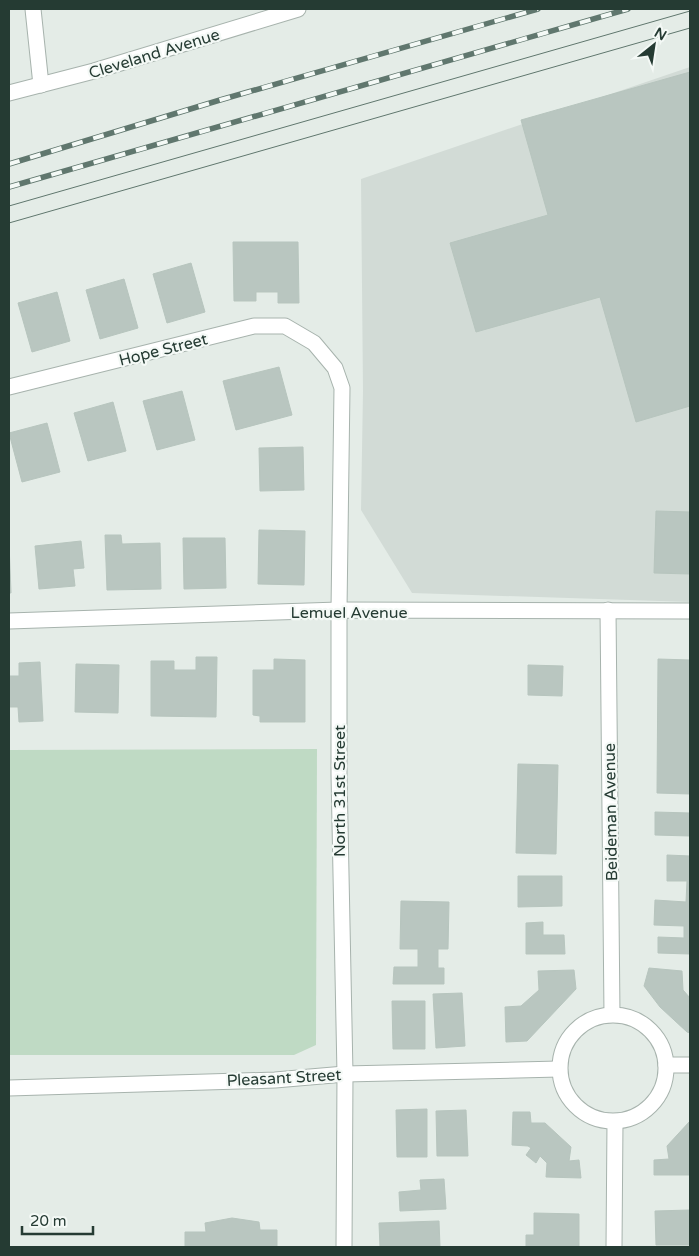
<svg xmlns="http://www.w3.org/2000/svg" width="699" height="1256" font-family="'Varela Round',sans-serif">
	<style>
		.built { fill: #d2dbd6 }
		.green { fill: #bfdac4 }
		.building { fill: #b9c6c0; stroke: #b7c5be }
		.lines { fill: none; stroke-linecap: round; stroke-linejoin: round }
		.street-casing { stroke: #a7b3ad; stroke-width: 17 }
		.street { stroke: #fff; stroke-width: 15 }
		.tram { stroke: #60776e; stroke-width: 1 }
		.rail-casing { stroke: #60776e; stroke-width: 5.5 }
		.rail { stroke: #f4f9f6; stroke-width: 4; stroke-dasharray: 11; stroke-linecap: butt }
		.labels { text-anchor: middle; stroke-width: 4.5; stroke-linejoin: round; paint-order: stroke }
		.street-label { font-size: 16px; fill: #253b33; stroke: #f4f9f6 }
	</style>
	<rect width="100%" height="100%" fill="#e4ece7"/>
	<!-- built -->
	<polygon class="built" points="690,67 690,602 412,593 361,510 363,391 361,179"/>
	<!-- green -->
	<polygon class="green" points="317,749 316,1045 294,1055 9,1055 9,750"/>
	<!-- building -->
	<g class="building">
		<polygon points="690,72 690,406 636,422 600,297 476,332 450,243 548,215 521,120"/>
		<polygon points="233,242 298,242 299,303 278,303 278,292 256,292 256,301 234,301"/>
		<polygon points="191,263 205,312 167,323 153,274"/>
		<polygon points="124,279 138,328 100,339 86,290"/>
		<polygon points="57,292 70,341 32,352 18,303"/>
		<polygon points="279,367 292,415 236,430 223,381"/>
		<polygon points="182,391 195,440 157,450 143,401"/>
		<polygon points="113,402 126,451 88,461 74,413"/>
		<polygon points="47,423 60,472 22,482 9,433"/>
		<polygon points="303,447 304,490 260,491 259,448"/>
		<polygon points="656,511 690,512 690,574 654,573"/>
		<polygon points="259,530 305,531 304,585 258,584"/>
		<polygon points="105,535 121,535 122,544 160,543 161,589 107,590"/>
		<polygon points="183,538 225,538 226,588 184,589"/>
		<polygon points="81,541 84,568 73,569 75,586 39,589 35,546"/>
		<polygon points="9,544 11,593 9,593"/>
		<polygon points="196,657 217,657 216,717 151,716 151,661 174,661 174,670 196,670"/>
		<polygon points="274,659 305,660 305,722 260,722 260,716 253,715 253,670 274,670"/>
		<polygon points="658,659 690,660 690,794 657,793"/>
		<polygon points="40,662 43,721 19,722 18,707 9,707 9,676 19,676 19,663"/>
		<polygon points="76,664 119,665 118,713 75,712"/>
		<polygon points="528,665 563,666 562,696 528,695"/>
		<polygon points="518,764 558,765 556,854 516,853"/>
		<polygon points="655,812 690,813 690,836 655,835"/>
		<polygon points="667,855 690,856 690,954 658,953 658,937 684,938 684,926 654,925 655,900 686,902 687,881 667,881"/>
		<polygon points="518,876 562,876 562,906 518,907"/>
		<polygon points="401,901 449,902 448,949 438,949 438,968 444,968 444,984 393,984 394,967 418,967 418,949 400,949"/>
		<polygon points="543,922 543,935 564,935 565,954 526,954 526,923"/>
		<polygon points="649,968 682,971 683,990 690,998 690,1033 687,1032 660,1007 644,986"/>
		<polygon points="574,970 576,989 527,1041 506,1042 505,1007 521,1006 539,990 538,971"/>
		<polygon points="462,993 465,1046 436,1048 433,994"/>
		<polygon points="392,1001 425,1001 425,1049 393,1049"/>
		<polygon points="427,1109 427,1157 397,1157 396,1110"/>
		<polygon points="466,1110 468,1156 437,1156 436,1111"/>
		<polygon points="513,1112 530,1112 531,1123 545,1123 571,1147 569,1161 579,1160 581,1178 546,1177 547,1163 540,1156 536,1163 526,1155 531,1148 528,1146 512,1145"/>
		<polygon points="690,1121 690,1175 654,1175 654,1160 669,1159 667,1146"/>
		<polygon points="444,1179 446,1209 400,1211 399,1192 421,1190 420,1180"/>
		<polygon points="690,1210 690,1245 656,1245 655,1211"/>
		<polygon points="534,1213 579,1214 579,1247 526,1247 526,1235 534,1235"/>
		<polygon points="232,1218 259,1222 260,1230 277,1230 277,1247 185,1247 185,1232 206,1232 205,1223"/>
		<polygon points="439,1221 440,1247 380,1247 379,1223"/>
	</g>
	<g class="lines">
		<defs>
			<g id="street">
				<polyline points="33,9 41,85"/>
				<polyline points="9,93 94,71 298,9"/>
				<polyline points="9,387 254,326 285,326 314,343 335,368 342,388 339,610 339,774 345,1074 344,1247"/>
				<polyline points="608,610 612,1014"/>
				<polyline points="9,621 339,610 690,611"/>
				<circle cx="613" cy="1068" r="53"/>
				<polyline points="666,1065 690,1065"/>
				<polyline points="9,1088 275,1080 345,1074 559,1069"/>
				<polyline points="614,1247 615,1122"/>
			</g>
		</defs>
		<!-- street casing -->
		<use href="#street" class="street-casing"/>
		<!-- street -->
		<use href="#street" class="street"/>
		<!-- tram -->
		<g class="tram">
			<polyline points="9,206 690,11"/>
			<polyline points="9,223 690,28"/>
		</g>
		<defs>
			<g id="rail">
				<polyline points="9,164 220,100 538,9"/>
				<polyline points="9,187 628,9"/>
			</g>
		</defs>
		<!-- rail casing -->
		<use href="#rail" class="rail-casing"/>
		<!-- rail -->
		<use href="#rail" class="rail"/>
	</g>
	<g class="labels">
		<!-- street labels -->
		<g class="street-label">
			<text transform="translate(154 53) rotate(-17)" y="6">Cleveland Avenue</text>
			<text transform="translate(163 349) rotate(-14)" y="6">Hope Street</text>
			<text x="349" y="618">Lemuel Avenue</text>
			<text transform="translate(339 791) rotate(-90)" y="6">North 31st Street</text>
			<text transform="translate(610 812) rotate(-91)" y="6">Beideman Avenue</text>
			<text transform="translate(284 1077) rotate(-3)" y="6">Pleasant Street</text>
		</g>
	</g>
	<!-- border -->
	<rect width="699" height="1256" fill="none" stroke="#253b33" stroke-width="20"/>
	<!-- north arrow -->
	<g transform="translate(654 45) rotate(30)" stroke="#f4f9f6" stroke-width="4" paint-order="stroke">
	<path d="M0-4L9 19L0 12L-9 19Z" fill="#253b33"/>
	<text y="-8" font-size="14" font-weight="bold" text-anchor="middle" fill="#253b33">N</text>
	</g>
	<!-- scale -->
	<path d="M22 1226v8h71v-8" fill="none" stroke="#253b33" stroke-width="2.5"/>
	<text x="30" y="1226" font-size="15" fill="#253b33" stroke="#f4f9f6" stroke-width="4" paint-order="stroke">20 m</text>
</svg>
